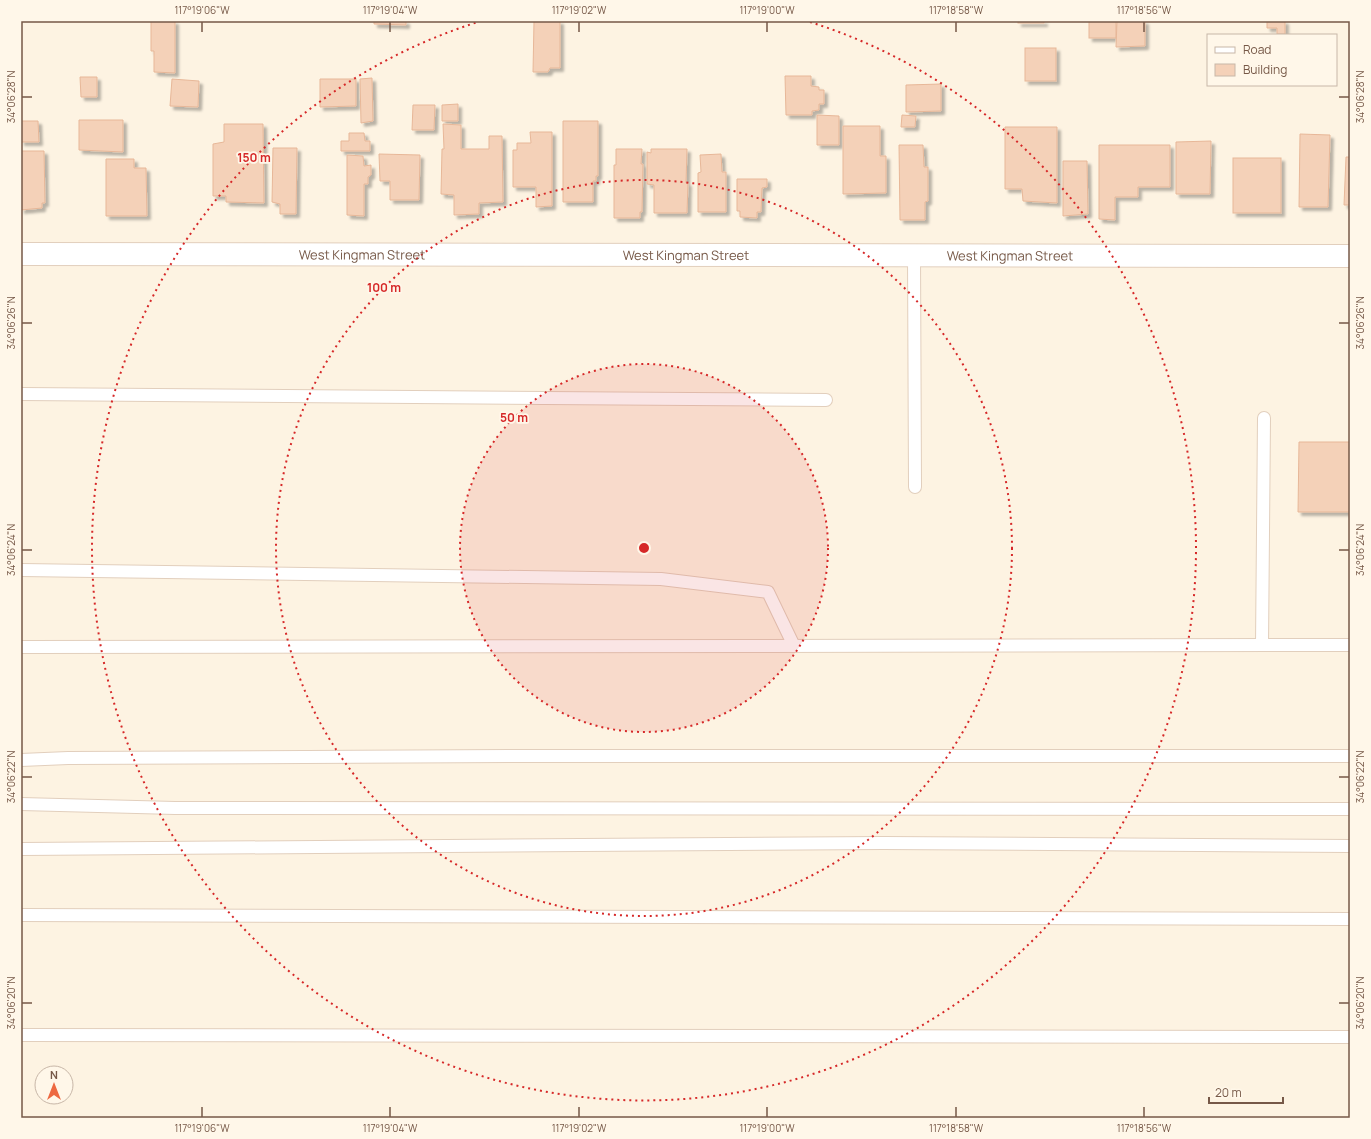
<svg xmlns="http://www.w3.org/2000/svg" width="1371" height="1139" font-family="Manrope,sans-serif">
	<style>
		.building { fill: #f4d1b8; stroke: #e7b798; filter: url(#shadow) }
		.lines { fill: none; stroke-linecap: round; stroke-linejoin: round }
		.lane-casing { stroke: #e2cfbd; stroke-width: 14 }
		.street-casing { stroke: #e2cfbd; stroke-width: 24 }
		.lane { stroke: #fff; stroke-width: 12 }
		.street { stroke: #fff; stroke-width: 22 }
		.ticks { fill: none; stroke: #765847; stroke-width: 1.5 }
		.ring { fill: none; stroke: #d62828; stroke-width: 2; stroke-dasharray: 2 4 }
		.labels { text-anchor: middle; stroke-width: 3.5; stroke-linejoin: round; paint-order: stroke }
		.street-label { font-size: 13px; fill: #765847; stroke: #fff7e9 }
		.centre { fill: #d62828; stroke: #fff7e9; stroke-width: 2 }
		.ring-label { font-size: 12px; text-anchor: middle; font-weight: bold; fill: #d62828; stroke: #fff7e9; stroke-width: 3.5; stroke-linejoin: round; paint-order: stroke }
		.neatline { fill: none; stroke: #765847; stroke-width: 1.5 }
		.ticks-label { font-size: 10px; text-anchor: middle; fill: #765847 }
	</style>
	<defs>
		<filter id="shadow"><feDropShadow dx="3.5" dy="3.5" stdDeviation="1" flood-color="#0004"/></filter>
	</defs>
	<rect width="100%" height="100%" fill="#fdf3e2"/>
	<!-- building -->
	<g class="building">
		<polygon points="151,21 175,21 175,73 154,72 154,51 151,51"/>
		<polygon points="374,21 406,21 406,25 374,24"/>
		<polygon points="534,21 560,21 560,68 550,68 548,72 533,72"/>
		<rect x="1018" y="21" width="26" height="2"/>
		<rect x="1089" y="21" width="27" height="17"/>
		<polygon points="1117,21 1145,21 1145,46 1116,47"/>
		<polygon points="1267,21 1285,21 1285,34 1277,34 1277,28 1267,28"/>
		<rect x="1025" y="48" width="31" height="33"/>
		<polygon points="785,76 811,76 811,86 819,87 819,90 824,90 824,104 819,104 819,110 812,111 812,115 786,115"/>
		<polygon points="80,77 97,77 97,97 81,97"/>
		<polygon points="372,78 373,121 361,123 360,79"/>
		<polygon points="172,79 199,81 198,107 170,106"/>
		<polygon points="320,79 356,79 356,106 320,107"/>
		<polygon points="941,84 941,111 906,112 906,85"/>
		<polygon points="458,104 458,121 442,121 442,105"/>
		<polygon points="413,105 435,105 434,130 412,130"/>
		<polygon points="817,115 839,116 839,145 817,145"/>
		<polygon points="902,115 916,116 915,127 901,127"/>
		<polygon points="79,120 123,120 123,152 79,150"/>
		<polygon points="21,121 38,121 39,142 21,142"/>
		<polygon points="563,121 598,121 598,176 596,176 596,181 593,181 593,202 563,202"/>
		<polygon points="224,124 263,124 264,203 226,202 226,196 213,196 213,144 224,142"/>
		<polygon points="443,124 461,125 461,149 489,149 489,136 502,136 503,202 479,203 479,214 454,215 454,195 441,194 442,149 444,149"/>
		<polygon points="843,126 880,126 880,156 886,156 886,193 843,194"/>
		<polygon points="1005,127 1057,127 1057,203 1023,201 1022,189 1005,189"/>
		<polygon points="530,132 552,132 552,206 536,207 536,187 513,187 513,150 517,150 517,143 531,143"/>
		<polygon points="349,133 364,133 365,141 370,141 370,151 341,151 341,141 349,141"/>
		<polygon points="1300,134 1330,135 1328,207 1299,207"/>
		<polygon points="1211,141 1210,194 1176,194 1176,142"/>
		<polygon points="899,145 923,145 924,167 928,167 928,201 925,202 925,220 900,220"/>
		<polygon points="1099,145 1170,145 1170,187 1138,187 1138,197 1115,197 1115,220 1099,219"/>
		<polygon points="273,148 297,148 296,214 280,214 280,204 272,202"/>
		<polygon points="616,149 642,149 641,164 643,164 642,212 640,212 640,218 614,218 614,165 616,165"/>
		<polygon points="651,149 687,149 686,183 688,183 687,213 654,213 654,185 647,184 647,152 651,153"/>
		<polygon points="21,151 44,151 45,203 42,203 42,208 21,210"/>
		<polygon points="379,154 420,155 419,200 390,200 390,181 380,181"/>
		<polygon points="721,154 722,172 726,172 726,212 698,212 698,173 701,172 700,155"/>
		<polygon points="347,155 363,156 364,166 371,165 371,175 368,177 368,184 364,184 364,216 347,215"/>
		<polygon points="1346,157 1350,157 1350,205 1344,205"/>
		<rect x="1233" y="158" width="48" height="55"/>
		<polygon points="106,159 134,159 134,168 146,168 147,216 106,216"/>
		<polygon points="1063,161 1087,161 1088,214 1063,216"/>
		<polygon points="737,179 767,179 767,187 762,188 761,212 757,212 757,218 740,217 740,211 737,211"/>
		<polygon points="1299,442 1350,442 1350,512 1298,512"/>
	</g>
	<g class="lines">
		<defs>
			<g id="lane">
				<polyline points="914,255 915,487"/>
				<polyline points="21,394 826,400"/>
				<polyline points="21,570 661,579 768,592 794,646"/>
				<polyline points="1262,645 1264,418"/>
				<polyline points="21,647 1350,645"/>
				<polyline points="21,760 68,758 513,756 1350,756"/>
				<polyline points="21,804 175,808 1350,809"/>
				<polyline points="21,849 883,843 1350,846"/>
				<polyline points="21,915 1350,919"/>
				<polyline points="21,1035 1350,1037"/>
			</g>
			<g id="street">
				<path id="s1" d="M21,254L1350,256"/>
			</g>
		</defs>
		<!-- lane casing -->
		<use href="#lane" class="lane-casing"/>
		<!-- street casing -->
		<use href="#street" class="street-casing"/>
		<!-- lane -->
		<use href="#lane" class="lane"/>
		<!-- street -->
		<use href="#street" class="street"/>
	</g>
	<!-- ticks -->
	<path class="ticks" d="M202,22V32M390,22V32M579,22V32M767,22V32M956,22V32M1144,22V32M22,97H32M1339,97H1349M22,323H32M1339,323H1349M22,550H32M1339,550H1349M22,777H32M1339,777H1349M22,1003H32M1339,1003H1349M202,1107V1117M390,1107V1117M579,1107V1117M767,1107V1117M956,1107V1117M1144,1107V1117"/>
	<!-- distance rings -->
	<circle cx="644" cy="548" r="184" fill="#d62828" fill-opacity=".12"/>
	<g class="ring">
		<circle cx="644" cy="548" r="184"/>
		<circle cx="644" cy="548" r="368"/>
		<path d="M810 22A552 552 0 1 1 478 22"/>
	</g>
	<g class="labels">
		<!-- street labels -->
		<g class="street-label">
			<text dy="5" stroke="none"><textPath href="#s1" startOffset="341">West Kingman Street</textPath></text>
			<text dy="5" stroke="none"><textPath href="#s1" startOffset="665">West Kingman Street</textPath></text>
			<text dy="5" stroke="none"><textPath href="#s1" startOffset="989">West Kingman Street</textPath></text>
		</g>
	</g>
	<circle cx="644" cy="548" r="6" class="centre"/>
	<g class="ring-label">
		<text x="254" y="162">150 m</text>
		<text x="384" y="292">100 m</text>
		<text x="514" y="422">50 m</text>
	</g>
	<!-- border -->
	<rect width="1371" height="1139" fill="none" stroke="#fff7e9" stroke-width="44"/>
	<!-- legend -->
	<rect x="1207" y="34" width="130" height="52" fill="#fff7e9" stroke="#c8b7a8"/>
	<rect x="1215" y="47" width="20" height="6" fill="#ffffff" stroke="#c8b7a8"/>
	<text x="1243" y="54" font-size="12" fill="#765847">Road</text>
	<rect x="1215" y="64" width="20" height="12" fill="#f4d1b8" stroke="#c8b7a8"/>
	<text x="1243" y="74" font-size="12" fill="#765847">Building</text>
	<!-- north arrow -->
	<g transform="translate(54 1085)"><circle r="19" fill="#fff7e9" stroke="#c8b7a8"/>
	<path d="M0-3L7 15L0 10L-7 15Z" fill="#ed6941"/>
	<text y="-6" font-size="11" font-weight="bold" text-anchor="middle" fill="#765847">N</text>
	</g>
	<!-- scale -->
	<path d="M1209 1097v6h74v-6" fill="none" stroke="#765847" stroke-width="2"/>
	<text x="1215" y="1097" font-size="12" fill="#765847" stroke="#fff7e9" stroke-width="3" paint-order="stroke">20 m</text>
	<rect x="22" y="22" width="1327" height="1095" class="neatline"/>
	<g class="ticks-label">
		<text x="202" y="14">117°19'06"W</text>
		<text x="390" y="14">117°19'04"W</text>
		<text x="579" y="14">117°19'02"W</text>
		<text x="767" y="14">117°19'00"W</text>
		<text x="956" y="14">117°18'58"W</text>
		<text x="1144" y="14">117°18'56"W</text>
		<text transform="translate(11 97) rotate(-90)" y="4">34°06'28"N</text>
		<text transform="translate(1360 97) rotate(-90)" y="4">34°06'28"N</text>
		<text transform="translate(11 323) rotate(-90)" y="4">34°06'26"N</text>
		<text transform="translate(1360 323) rotate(-90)" y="4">34°06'26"N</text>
		<text transform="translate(11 550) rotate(-90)" y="4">34°06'24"N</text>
		<text transform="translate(1360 550) rotate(-90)" y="4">34°06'24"N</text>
		<text transform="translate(11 777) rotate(-90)" y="4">34°06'22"N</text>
		<text transform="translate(1360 777) rotate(-90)" y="4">34°06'22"N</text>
		<text transform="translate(11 1003) rotate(-90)" y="4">34°06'20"N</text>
		<text transform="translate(1360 1003) rotate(-90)" y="4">34°06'20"N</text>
		<text x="202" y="1132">117°19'06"W</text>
		<text x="390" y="1132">117°19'04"W</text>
		<text x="579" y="1132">117°19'02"W</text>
		<text x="767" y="1132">117°19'00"W</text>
		<text x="956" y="1132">117°18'58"W</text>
		<text x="1144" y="1132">117°18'56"W</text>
	</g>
</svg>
